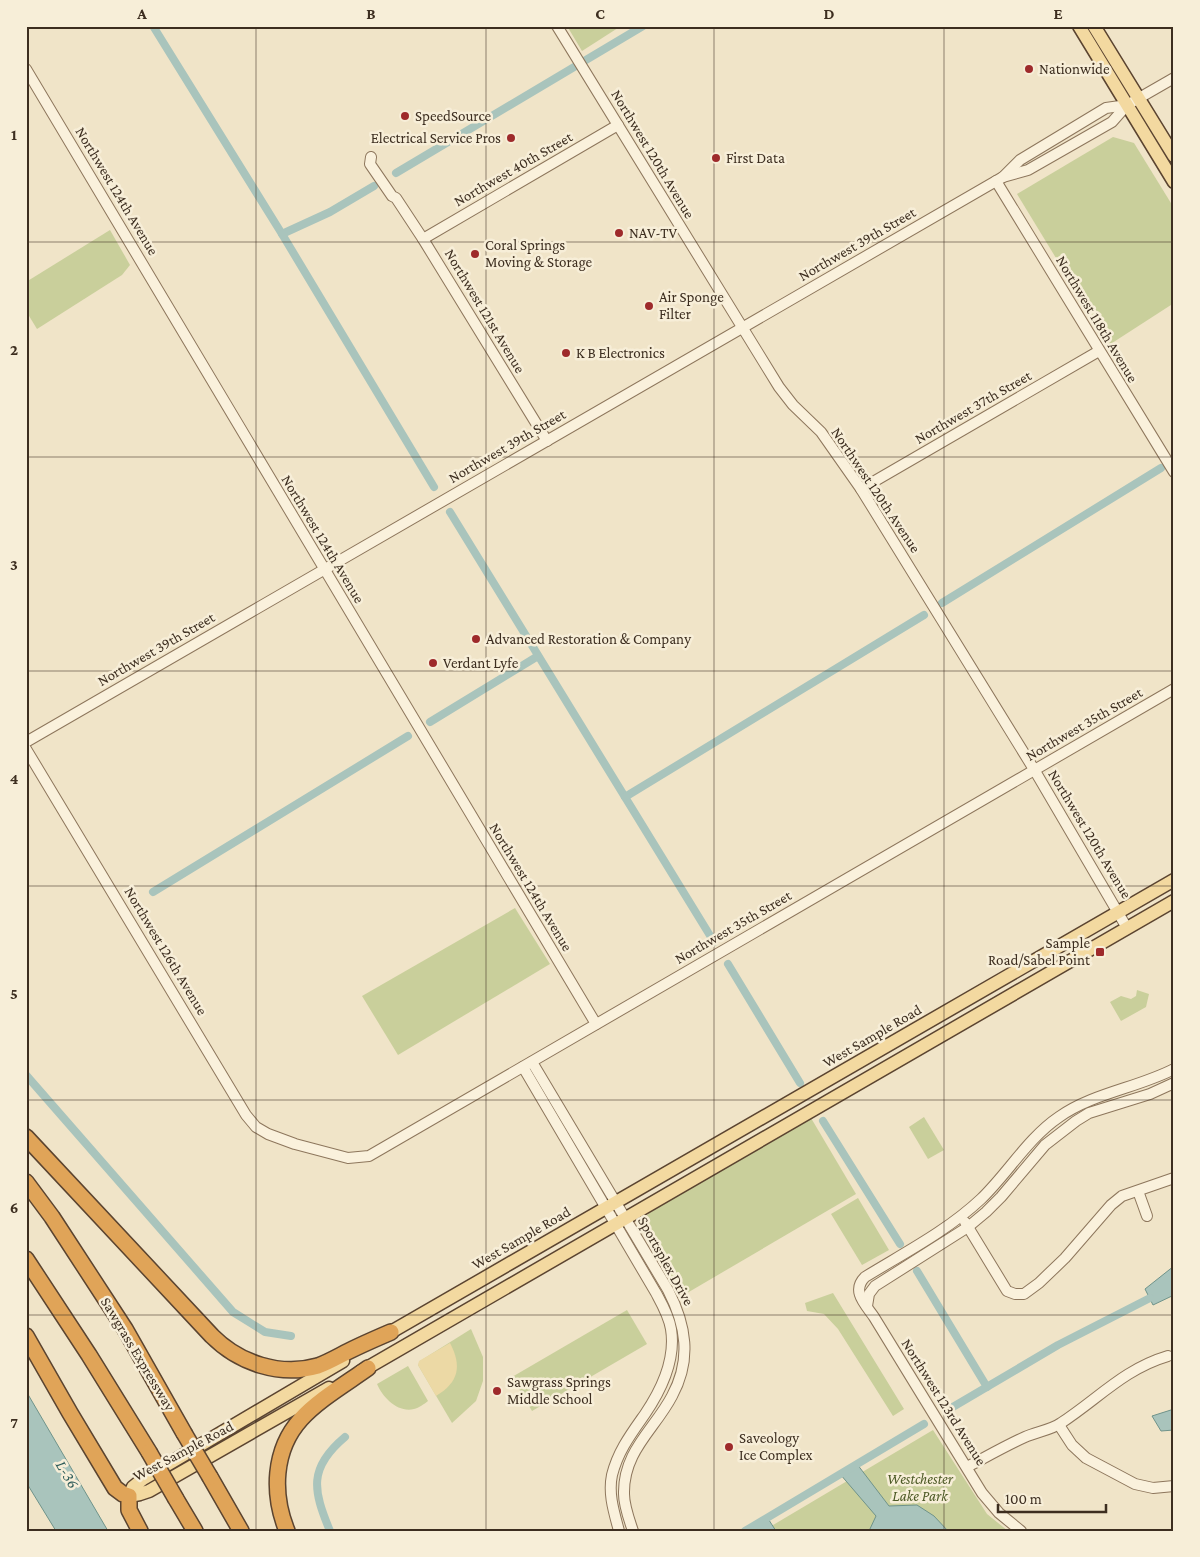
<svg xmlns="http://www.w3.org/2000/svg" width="1200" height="1557" font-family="'Crimson Pro',serif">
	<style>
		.green { fill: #c9cf9b }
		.sand { fill: #ecd9a5 }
		.water { fill: #a9c4bc; stroke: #6f938a }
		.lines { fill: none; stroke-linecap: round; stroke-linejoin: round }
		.canal { stroke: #a9c4bc; stroke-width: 8 }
		.minor-casing { stroke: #8d765c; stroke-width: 12 }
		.major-casing { stroke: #5b4430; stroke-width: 15 }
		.highway-casing { stroke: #5b4430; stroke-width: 18 }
		.minor { stroke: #faf1dc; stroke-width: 10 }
		.major { stroke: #f3d9a0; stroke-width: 12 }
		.highway { stroke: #e0a458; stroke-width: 15 }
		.highway-bridge-casing { stroke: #5b4430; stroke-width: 18; stroke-linecap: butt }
		.highway-bridge { stroke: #e0a458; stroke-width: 15 }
		.grid { fill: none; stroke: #3d2e20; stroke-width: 1; stroke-opacity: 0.55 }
		.poi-dot { fill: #9e2a2b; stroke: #f7eed8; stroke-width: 2 }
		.labels { text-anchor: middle; stroke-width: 5; stroke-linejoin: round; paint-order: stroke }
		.poi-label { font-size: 15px; fill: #3d2e20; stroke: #f7eed8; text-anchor: start }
		.street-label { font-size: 15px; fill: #3d2e20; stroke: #f7eed8 }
		.park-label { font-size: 15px; font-style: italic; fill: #4d5a26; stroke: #f7eed8 }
		.water-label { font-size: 16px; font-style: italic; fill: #2f5d5a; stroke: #f7eed8 }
		.neatline { fill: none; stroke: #3d2e20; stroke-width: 2 }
		.grid-label { font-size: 16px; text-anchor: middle; font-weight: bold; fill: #3d2e20 }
	</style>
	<rect width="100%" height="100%" fill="#f0e4c8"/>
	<!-- green -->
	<g class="green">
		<polygon points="567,26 621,26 582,51"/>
		<polygon points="1113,137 1134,143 1174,208 1174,303 1109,345 1017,194"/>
		<polygon points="110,230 130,265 122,275 37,329 26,311 26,282"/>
		<polygon points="515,908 550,964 398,1055 362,996"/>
		<polygon points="1137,990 1149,994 1146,1007 1121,1021 1110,1002 1121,996 1131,999 1136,996"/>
		<polygon points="924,1117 944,1150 928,1159 909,1127"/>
		<path d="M811,1118L856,1194L682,1296L644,1231C642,1223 643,1219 649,1213Z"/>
		<polygon points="858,1198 889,1250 862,1265 831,1214"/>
		<polygon points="833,1293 904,1409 893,1416 838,1329 824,1314 807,1311 805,1303"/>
		<polygon points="627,1310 647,1344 532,1411 512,1377"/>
		<polygon points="471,1329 483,1357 483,1381 476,1401 452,1423 418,1365 420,1361"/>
		<path d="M408,1366L428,1401C424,1404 419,1408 414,1409C398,1413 383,1398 377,1384Z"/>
		<polygon points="933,1430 987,1514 1008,1531 763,1531"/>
	</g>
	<!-- sand -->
	<path class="sand" d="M450,1343C462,1366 459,1382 436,1396L418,1365L419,1361Z"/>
	<!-- water -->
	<g class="water">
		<polygon points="1174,1266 1174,1295 1153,1305 1145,1289"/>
		<polygon points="26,1391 108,1531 56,1531 26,1482"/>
		<polygon points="1174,1409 1174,1430 1161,1431 1152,1416"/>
		<polygon points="857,1464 889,1506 917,1505 934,1516 948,1531 869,1531 876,1516 840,1474"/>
		<polygon points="767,1517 776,1531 750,1531 748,1529"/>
	</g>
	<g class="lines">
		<!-- canal -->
		<g class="canal">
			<polyline points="153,26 282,234 434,487"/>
			<polyline points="396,173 643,26"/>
			<polyline points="282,234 330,212 374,186"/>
			<polyline points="450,512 714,942"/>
			<polyline points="942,603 1161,468"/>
			<polyline points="430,722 538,656"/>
			<polyline points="625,797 924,615"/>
			<polyline points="153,892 408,736"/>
			<polyline points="728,964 800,1083"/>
			<polyline points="26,1075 233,1312 265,1332 291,1336"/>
			<polyline points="823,1121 900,1244"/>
			<polyline points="917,1271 987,1387"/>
			<polyline points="946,1411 1058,1345 1150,1298"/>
			<path d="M330,1531C313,1490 308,1468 345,1437"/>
			<polyline points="745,1531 924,1424"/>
		</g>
		<defs>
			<g id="minor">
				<polyline points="557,26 779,387 793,405 821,432 861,489 1035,771 1127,928"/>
				<polyline points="26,69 596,1024"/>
				<polyline points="371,157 370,164 392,196 396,198 423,239 547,441"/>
				<polyline points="1003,177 1028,170 1112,122 1127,105 1174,78"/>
				<polyline points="996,181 1174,472"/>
				<polyline points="423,239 618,125"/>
				<polyline points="861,489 1099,351"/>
				<polyline points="26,742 1003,177 1020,160 1106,108 1127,105"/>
				<polyline points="26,749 246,1115 256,1127 268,1134 295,1144 348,1158 369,1156 1174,689"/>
				<path d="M532,1062L668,1290C686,1325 692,1359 672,1396C655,1429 623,1451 624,1494C624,1506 629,1519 633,1531"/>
				<path d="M523,1067L656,1293C662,1304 669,1316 671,1329C676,1360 662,1389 645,1414C631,1434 618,1451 612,1475C608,1494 614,1512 619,1531"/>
				<polyline points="1138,1191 1147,1216"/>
				<polyline points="965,1222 1007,1291 1015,1294 1024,1294 1039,1283 1065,1258 1111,1205 1122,1196 1174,1178"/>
				<polyline points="867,1306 869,1294 875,1286 968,1227 986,1212 1001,1197 1045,1145 1076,1121 1089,1113 1150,1094 1174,1083"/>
				<polyline points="1059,1425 1072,1445 1086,1458 1135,1484 1153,1488 1174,1486"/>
				<path d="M967,1467C986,1457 1005,1446 1025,1437C1036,1432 1051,1430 1061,1423C1098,1399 1124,1369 1168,1356"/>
				<path d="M1021,1531L999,1513L982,1493L874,1317C865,1304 851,1291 865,1277C904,1253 947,1231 981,1199C1008,1173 1028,1138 1059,1117C1093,1093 1137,1088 1174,1069"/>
			</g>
			<g id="major">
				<polyline points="1079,26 1174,182"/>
				<polyline points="1094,26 1174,156"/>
				<polyline points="384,1336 1174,880"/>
				<polyline points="360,1372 1174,901"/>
				<polyline points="329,1388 149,1491 140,1494 129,1496 133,1487 143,1479 343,1361"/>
			</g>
			<g id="highway">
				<path d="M26,1137L212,1336C239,1363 280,1377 318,1366C329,1362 339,1356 349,1351C363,1344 377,1338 391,1332"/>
				<polyline points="26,1182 52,1217 125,1329 184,1433"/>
				<polyline points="26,1259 89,1355 149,1452"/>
				<polyline points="26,1336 70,1413 115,1488 123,1494 129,1496 129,1510 140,1531"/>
				<polyline points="210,1477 241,1531"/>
				<polyline points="176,1499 195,1531"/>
				<path d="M287,1531C272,1494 273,1450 301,1419C318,1400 347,1383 368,1368"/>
			</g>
		</defs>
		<!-- minor casing -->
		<use href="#minor" class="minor-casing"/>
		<!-- major casing -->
		<use href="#major" class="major-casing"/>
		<!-- highway casing -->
		<use href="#highway" class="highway-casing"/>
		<!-- minor -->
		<use href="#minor" class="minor"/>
		<!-- major -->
		<use href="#major" class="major"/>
		<!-- highway -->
		<use href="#highway" class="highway"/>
		<defs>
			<g id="highway-bridge">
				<polyline points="184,1433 210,1477"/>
				<polyline points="149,1452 176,1499"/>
			</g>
		</defs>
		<!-- highway-bridge casing -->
		<use href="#highway-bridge" class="highway-bridge-casing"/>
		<!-- highway-bridge -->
		<use href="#highway-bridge" class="highway-bridge"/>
	</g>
	<!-- grid -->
	<path class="grid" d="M256,26V1531M486,26V1531M714,26V1531M944,26V1531M26,242H1174M26,457H1174M26,671H1174M26,886H1174M26,1100H1174M26,1315H1174"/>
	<!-- markers -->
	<g class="poi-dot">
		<circle cx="1029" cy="69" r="5"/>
		<circle cx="405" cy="116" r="5"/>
		<circle cx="511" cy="138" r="5"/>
		<circle cx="716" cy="158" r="5"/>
		<circle cx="619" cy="233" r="5"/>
		<circle cx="475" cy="254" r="5"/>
		<circle cx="649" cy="306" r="5"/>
		<circle cx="566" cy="353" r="5"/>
		<circle cx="476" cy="639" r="5"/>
		<circle cx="433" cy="663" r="5"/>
		<rect x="1095" y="947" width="10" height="10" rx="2.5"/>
		<circle cx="497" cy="1391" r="5"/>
		<circle cx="729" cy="1447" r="5"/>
	</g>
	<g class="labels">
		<!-- poi labels -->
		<g class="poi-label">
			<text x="1039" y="74">Nationwide</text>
			<text x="415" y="121">SpeedSource</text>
			<text x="501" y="143" text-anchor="end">Electrical Service Pros</text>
			<text x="726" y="163">First Data</text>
			<text x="629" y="238">NAV-TV</text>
			<text x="485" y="250">Coral Springs<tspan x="485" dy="17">Moving &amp; Storage</tspan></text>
			<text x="659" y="302">Air Sponge<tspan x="659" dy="17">Filter</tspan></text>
			<text x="576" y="358">K B Electronics</text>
			<text x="486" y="644">Advanced Restoration &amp; Company</text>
			<text x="443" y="668">Verdant Lyfe</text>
			<text x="1090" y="948" text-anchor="end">Sample<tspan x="1090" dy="17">Road/Sabel Point</tspan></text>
			<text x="507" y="1387">Sawgrass Springs<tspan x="507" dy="17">Middle School</tspan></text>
			<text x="739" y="1443">Saveology<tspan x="739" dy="17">Ice Complex</tspan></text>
		</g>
		<!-- street labels -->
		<g class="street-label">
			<text transform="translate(653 154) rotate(59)" y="5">Northwest 120th Avenue</text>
			<text transform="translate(513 169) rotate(-30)" y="5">Northwest 40th Street</text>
			<text transform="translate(117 191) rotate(59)" y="5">Northwest 124th Avenue</text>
			<text transform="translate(857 244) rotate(-30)" y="5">Northwest 39th Street</text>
			<text transform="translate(485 311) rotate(59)" y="5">Northwest 121st Avenue</text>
			<text transform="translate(1097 319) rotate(59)" y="5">Northwest 118th Avenue</text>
			<text transform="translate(973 407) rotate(-30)" y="5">Northwest 37th Street</text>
			<text transform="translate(507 446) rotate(-30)" y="5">Northwest 39th Street</text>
			<text transform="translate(876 490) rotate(56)" y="5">Northwest 120th Avenue</text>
			<text transform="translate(323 539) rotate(59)" y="5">Northwest 124th Avenue</text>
			<text transform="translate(156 649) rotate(-30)" y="5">Northwest 39th Street</text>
			<text transform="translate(1084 724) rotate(-30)" y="5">Northwest 35th Street</text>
			<text transform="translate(1090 834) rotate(59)" y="5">Northwest 120th Avenue</text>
			<text transform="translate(531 887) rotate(59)" y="5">Northwest 124th Avenue</text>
			<text transform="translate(733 927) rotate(-30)" y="5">Northwest 35th Street</text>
			<text transform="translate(166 951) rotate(59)" y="5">Northwest 126th Avenue</text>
			<text transform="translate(872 1036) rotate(-30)" y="5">West Sample Road</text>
			<text transform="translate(521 1238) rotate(-30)" y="5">West Sample Road</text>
			<text transform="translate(666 1261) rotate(61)" y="5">Sportsplex Drive</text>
			<text transform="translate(138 1354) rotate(59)" y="5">Sawgrass Expressway</text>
			<text transform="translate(944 1402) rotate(58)" y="5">Northwest 123rd Avenue</text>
			<text transform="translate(183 1451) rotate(-28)" y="5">West Sample Road</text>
		</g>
		<!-- park labels -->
		<g class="park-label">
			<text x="920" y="1484">Westchester<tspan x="920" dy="17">Lake Park</tspan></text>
		</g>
		<!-- water labels -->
		<g class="water-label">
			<text transform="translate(68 1474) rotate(59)" y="6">L-36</text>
		</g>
	</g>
	<!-- border -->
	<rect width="1200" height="1557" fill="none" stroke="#f7eed8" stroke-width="55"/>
	<!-- scale -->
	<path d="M998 1504v8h108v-8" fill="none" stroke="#3d2e20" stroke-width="2.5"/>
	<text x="1005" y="1504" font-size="15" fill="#3d2e20" stroke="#f7eed8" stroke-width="4" paint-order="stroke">100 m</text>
	<rect x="28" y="28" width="1144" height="1502" class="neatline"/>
	<g class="grid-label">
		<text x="142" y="19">A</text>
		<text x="371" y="19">B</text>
		<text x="600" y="19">C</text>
		<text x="829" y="19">D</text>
		<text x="1058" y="19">E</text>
		<text x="14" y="140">1</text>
		<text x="14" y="355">2</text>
		<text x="14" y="570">3</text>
		<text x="14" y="784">4</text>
		<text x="14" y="999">5</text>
		<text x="14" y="1213">6</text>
		<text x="14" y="1428">7</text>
	</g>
</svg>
